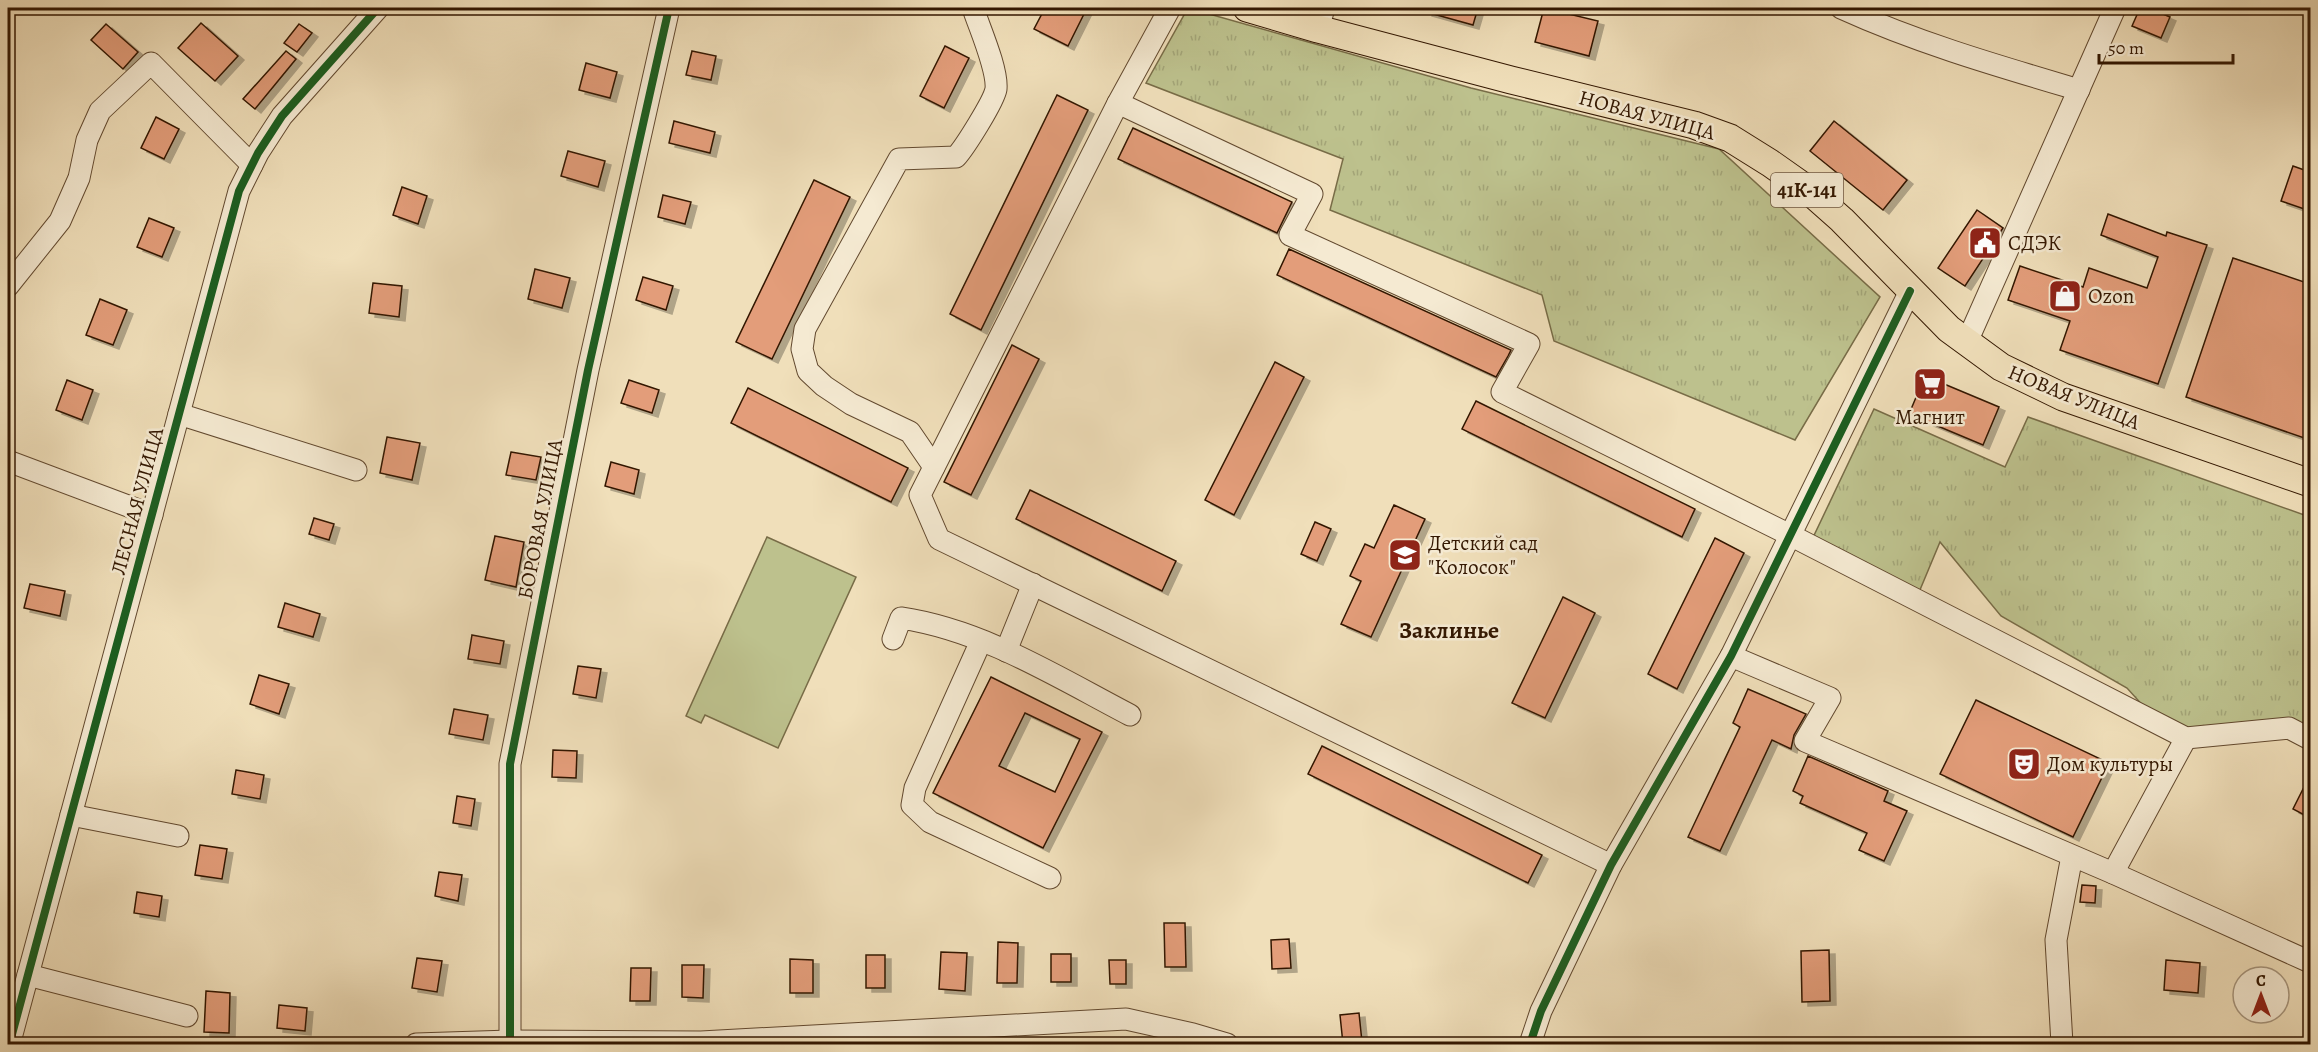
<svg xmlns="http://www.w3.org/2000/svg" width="2318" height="1052" font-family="Alegreya,serif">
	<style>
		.park { fill: url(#park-tufts); stroke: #786c47; stroke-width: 1.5 }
		.pitch { fill: #bdc18d; stroke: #786c47; stroke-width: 1.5 }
		.building { fill: #e39d7a; stroke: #331701; stroke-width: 1.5; fill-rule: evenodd; filter: url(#shadow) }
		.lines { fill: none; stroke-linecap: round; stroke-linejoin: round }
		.minor-casing { stroke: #62492f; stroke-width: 23 }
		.major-casing { stroke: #331701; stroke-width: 29 }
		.minor { stroke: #f5ead2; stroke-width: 21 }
		.major { stroke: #f0dfba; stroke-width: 27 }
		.cycleway-casing { stroke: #f5ead2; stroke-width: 11 }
		.cycleway { stroke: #1b5e20; stroke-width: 8 }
		.labels { text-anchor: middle; stroke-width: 5; stroke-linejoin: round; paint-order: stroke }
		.shield { fill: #f5ead2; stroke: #6d5640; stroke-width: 1.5 }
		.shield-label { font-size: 20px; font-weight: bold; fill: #331701 }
		.street-label { font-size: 21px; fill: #331701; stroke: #f5ead2 }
		.poi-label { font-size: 21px; fill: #331701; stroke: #f5ead2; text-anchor: start }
		.quarter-label { font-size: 24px; font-weight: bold; fill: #331701; stroke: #f5ead2 }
	</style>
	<defs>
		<pattern id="park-tufts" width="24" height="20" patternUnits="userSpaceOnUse" patternTransform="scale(1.5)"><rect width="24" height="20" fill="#bdc18d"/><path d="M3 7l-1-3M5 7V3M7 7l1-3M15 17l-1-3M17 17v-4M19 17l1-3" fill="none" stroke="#a3a578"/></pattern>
		<filter id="shadow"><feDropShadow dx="6" dy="4" stdDeviation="0" flood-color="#0004"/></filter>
	</defs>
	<rect width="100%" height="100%" fill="#f0dfba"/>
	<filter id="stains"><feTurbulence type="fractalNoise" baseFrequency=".00333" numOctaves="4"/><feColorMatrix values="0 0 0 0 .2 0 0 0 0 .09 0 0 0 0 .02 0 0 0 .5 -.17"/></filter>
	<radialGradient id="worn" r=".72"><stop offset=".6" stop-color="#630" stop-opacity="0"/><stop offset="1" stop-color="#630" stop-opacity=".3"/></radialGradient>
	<!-- park -->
	<g class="park">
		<polygon points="1188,8 1471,88 1719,149 1880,297 1795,440 1554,341 1542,295 1330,210 1343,159 1146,83"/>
		<polygon points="1874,409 2005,467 2028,417 2310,517 2310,731 2165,730 2127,688 2001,616 1940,542 1917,597 1809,546"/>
	</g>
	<!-- pitch -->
	<polygon class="pitch" points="767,537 856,577 778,748 705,715 701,723 686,716"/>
	<!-- building -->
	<g class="building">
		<polygon points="1045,8 1087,8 1068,46 1034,29"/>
		<polygon points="1427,8 1478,8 1473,25 1426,12"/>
		<polygon points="1544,8 1598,21 1589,56 1535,42"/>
		<polygon points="2140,8 2149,8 2170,17 2161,38 2132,26"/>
		<polygon points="201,23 238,56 215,81 178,48"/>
		<polygon points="106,24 138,52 123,69 91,40"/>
		<polygon points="299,24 312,33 297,52 284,43"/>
		<polygon points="945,46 969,58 944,108 920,96"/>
		<polygon points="286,51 296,59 255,109 243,99"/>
		<polygon points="692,51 716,56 711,80 686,75"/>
		<polygon points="586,63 617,72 610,98 579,90"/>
		<polygon points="1057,95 1088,110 981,330 950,314"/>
		<polygon points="156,117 179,129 164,159 141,148"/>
		<polygon points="674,121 715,132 710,153 669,143"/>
		<polygon points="1834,121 1907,180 1883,210 1810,151"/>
		<polygon points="1133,128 1292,202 1277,233 1118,159"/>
		<polygon points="568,151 605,161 598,187 561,176"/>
		<polygon points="2293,166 2310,172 2310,211 2281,201"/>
		<polygon points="814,180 850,197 772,359 736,342"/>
		<polygon points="402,187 427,196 418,224 393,215"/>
		<polygon points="663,195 691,202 685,224 658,217"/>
		<polygon points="1977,210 2003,228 1965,286 1938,268"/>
		<polygon points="2108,214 2166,236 2167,232 2207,245 2158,384 2060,350 2070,321 2008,300 2020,266 2083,287 2089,268 2147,288 2158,257 2101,235"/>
		<polygon points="149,218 174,228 162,257 137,247"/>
		<polygon points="1289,249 1511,350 1508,356 1496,377 1277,275"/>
		<polygon points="2233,258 2310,284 2310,440 2186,397"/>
		<polygon points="535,269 570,278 562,308 528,299"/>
		<polygon points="643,277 673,286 666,310 636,300"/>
		<polygon points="373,283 402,286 399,317 369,313"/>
		<polygon points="100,299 127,310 113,345 86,335"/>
		<polygon points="1012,345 1039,359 971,495 944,482"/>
		<polygon points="1275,362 1304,377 1234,515 1205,500"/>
		<polygon points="1925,376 1999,407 1983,445 1909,414"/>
		<polygon points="67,380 93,390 82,420 56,410"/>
		<polygon points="629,380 659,390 652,413 621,403"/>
		<polygon points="748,388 908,468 891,502 731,423"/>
		<polygon points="1476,401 1695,509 1682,537 1462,429"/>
		<polygon points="387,437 420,443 412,480 380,473"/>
		<polygon points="511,452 541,457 536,480 506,475"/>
		<polygon points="611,462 639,470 634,494 605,486"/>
		<polygon points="1030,490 1176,561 1162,591 1016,519"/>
		<polygon points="1394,505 1425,519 1371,637 1341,624 1361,581 1350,576 1365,544 1374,548"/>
		<polygon points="314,518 334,524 329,540 309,534"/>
		<polygon points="1315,522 1331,529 1317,561 1301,554"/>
		<polygon points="495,536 524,542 516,587 485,580"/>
		<polygon points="1715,538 1744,553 1677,689 1648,674"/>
		<polygon points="30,584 65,591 60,616 24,608"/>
		<polygon points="1563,597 1595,613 1545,718 1512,703"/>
		<polygon points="285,603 320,614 313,637 278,627"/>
		<polygon points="472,635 504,641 500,664 468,659"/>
		<polygon points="578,666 601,669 596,698 573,694"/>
		<polygon points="259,675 289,684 279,714 250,704"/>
		<path d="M991,677L1102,732L1043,848L933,793ZM1025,713L1080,739L1055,792L999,766Z"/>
		<polygon points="1748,689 1806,714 1794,735 1791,749 1772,740 1720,851 1688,837 1740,727 1733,723"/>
		<polygon points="1976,700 2109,763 2073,837 1940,774"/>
		<polygon points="454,709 488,715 483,740 449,734"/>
		<polygon points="1322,746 1542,855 1528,883 1308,774"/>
		<polygon points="553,750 577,751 576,778 552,777"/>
		<polygon points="1808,756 1888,791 1884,801 1907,811 1884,861 1859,850 1867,833 1800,803 1803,796 1793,791"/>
		<polygon points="236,770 264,775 260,799 232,794"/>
		<polygon points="2310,775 2310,818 2293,809"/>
		<polygon points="457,796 475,799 471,826 453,823"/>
		<polygon points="200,845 227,849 222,879 195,875"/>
		<polygon points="439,872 462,875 458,901 435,896"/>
		<polygon points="2082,885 2096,886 2095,903 2080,902"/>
		<polygon points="137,892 162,896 159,917 134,913"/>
		<polygon points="1164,923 1185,923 1186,967 1165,967"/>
		<polygon points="1289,939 1291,968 1272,969 1271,940"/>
		<polygon points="998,942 1018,943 1017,983 997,983"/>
		<polygon points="1829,950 1830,1001 1802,1002 1801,951"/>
		<polygon points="941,952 967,953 965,991 939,989"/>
		<rect x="1051" y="954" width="20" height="28"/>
		<rect x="866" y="955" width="19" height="33"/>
		<polygon points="417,958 442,961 437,992 412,988"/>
		<polygon points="790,959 813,960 813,993 790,993"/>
		<polygon points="1109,960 1126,960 1126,984 1110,984"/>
		<polygon points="2166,960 2200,963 2198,993 2164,990"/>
		<polygon points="682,965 704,965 703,998 682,997"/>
		<polygon points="631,968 651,968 650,1001 630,1001"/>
		<polygon points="206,991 230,993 229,1033 204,1032"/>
		<polygon points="279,1005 307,1008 305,1031 277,1028"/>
		<polygon points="1359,1013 1362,1042 1343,1044 1340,1015"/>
	</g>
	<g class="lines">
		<defs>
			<g id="minor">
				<polyline points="1170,8 1118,103 920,495 939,539 1611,865"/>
				<path d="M1841,8C1918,43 1998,66 2079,90"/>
				<polyline points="1318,29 1324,8"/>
				<polyline points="1118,103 1312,194 1290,235 1529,344 1502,392 1790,535 2186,738 2289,728 2310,739"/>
				<polyline points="8,286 60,221 79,178 87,140 100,111 151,63 252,165"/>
				<polyline points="1966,344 2115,8"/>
				<polyline points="179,414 356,470"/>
				<polyline points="8,461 152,515"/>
				<path d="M934,467L910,432L851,404L824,386L808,371L802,349L805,329L899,159L956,157C965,147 994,101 996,89C998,69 979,27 973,8"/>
				<path d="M893,639L901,618C983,630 1057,677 1130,715"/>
				<polyline points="981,641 915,788 912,805 930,822 1050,878"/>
				<polyline points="1006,651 1033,584"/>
				<polyline points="1731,656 1830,698 1805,741 2113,873 2310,962"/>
				<polyline points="71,815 178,836"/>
				<polyline points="2113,873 2186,738"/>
				<polyline points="28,975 187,1016"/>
				<polyline points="11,1044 11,1038 239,191 258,153 282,116 378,8"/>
				<polyline points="416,1044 510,1041 701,1042 1126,1019 1193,1034 1227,1044"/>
				<polyline points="510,1044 510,764 588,370 669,8"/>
				<polyline points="1530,1044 1541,1011 1611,865 1731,656 1910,291"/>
				<polyline points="2062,1044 2056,940 2072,856"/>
			</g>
			<polyline id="major" points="1247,8 1318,29 1511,80 1694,125 1730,138 1770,163 1807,189 1842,220 1949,329 2001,367 2063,397 2310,483"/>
		</defs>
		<!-- minor casing -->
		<use href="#minor" class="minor-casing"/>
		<!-- major casing -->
		<use href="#major" class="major-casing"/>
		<!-- minor -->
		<use href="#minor" class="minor"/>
		<!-- major -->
		<use href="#major" class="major"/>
		<defs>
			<g id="cycleway">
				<polyline points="11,1044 11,1038 239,191 258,153 282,116 378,8"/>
				<polyline points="510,1044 510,764 588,370 669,8"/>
				<polyline points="1530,1044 1541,1011 1611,865 1731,656 1910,291"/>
			</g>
		</defs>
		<!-- cycleway casing -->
		<use href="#cycleway" class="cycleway-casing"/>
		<!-- cycleway -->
		<use href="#cycleway" class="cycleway"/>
	</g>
	<!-- icons -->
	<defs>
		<symbol id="civic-square" viewBox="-11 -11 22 22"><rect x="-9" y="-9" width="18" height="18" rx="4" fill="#8f2418" stroke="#f5ead2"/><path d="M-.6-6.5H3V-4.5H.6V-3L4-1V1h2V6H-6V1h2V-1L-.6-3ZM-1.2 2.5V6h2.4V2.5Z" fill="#fff"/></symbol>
		<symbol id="shop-square" viewBox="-11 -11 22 22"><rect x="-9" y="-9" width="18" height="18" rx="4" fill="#8f2418" stroke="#f5ead2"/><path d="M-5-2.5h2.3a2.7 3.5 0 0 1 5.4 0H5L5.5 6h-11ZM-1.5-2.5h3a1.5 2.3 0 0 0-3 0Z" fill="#fff"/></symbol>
		<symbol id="supermarket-square" viewBox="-11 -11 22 22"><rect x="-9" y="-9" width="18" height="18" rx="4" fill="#8f2418" stroke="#f5ead2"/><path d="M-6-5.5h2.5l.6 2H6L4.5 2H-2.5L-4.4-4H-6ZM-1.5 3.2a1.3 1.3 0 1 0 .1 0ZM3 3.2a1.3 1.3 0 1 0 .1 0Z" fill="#fff"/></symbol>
		<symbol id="school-square" viewBox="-11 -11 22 22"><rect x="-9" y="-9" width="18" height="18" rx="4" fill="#8f2418" stroke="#f5ead2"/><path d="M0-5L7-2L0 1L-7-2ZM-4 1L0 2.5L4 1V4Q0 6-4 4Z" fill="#fff"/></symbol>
		<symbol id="theatre-square" viewBox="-11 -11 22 22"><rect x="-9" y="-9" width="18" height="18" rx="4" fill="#8f2418" stroke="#f5ead2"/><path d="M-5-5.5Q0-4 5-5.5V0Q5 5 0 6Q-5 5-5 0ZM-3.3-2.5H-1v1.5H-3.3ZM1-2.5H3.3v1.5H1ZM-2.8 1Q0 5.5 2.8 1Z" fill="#fff"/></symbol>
	</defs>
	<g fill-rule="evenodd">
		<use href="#civic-square" x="1966" y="224" width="38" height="38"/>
		<use href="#shop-square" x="2046" y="277" width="38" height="38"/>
		<use href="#supermarket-square" x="1911" y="365" width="38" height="38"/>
		<use href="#school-square" x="1386" y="536" width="38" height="38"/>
		<use href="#theatre-square" x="2005" y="745" width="38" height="38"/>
	</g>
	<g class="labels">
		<!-- shield labels -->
		<rect class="shield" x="1771" y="173" width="72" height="34" rx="4.5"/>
		<g class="shield-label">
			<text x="1807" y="197">41К-141</text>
		</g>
		<!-- street labels -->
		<g class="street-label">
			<text transform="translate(1647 115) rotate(15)" y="7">НОВАЯ УЛИЦА</text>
			<text transform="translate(2074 397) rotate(22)" y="7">НОВАЯ УЛИЦА</text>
			<text transform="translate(137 501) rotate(-75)" y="7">ЛЕСНАЯ УЛИЦА</text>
			<text transform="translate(540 519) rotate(-79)" y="7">БОРОВАЯ УЛИЦА</text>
		</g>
		<!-- poi labels -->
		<g class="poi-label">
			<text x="2008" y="250">СДЭК</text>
			<text x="2088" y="303">Ozon</text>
			<text x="1930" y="424" text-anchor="middle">Магнит</text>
			<text x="1428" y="550">Детский сад<tspan x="1428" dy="24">"Колосок"</tspan></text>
			<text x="2047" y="771">Дом культуры</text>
		</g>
		<!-- quarter labels -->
		<g class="quarter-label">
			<text x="1449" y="638">Заклинье</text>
		</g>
	</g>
	<!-- margin -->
	<rect width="2318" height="1052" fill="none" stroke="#f0dfba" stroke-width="30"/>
	<rect x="9" y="9" width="2300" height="1034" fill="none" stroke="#331701" stroke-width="3"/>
	<rect x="15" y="15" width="2288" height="1022" fill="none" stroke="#331701" stroke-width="1.5"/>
	<!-- north arrow -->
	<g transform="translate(2261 995)"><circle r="28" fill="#f5ead2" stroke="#a7967e" stroke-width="1.5"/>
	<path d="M0-4.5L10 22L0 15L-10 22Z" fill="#8f2418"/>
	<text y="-9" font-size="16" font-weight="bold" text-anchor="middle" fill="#331701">С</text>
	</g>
	<!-- scale -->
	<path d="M2099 54v9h134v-9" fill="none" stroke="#331701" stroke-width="3"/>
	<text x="2108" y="54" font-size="18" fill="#331701" stroke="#f5ead2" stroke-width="4.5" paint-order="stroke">50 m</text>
	<rect width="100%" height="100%" filter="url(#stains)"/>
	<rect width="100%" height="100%" fill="url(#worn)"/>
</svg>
